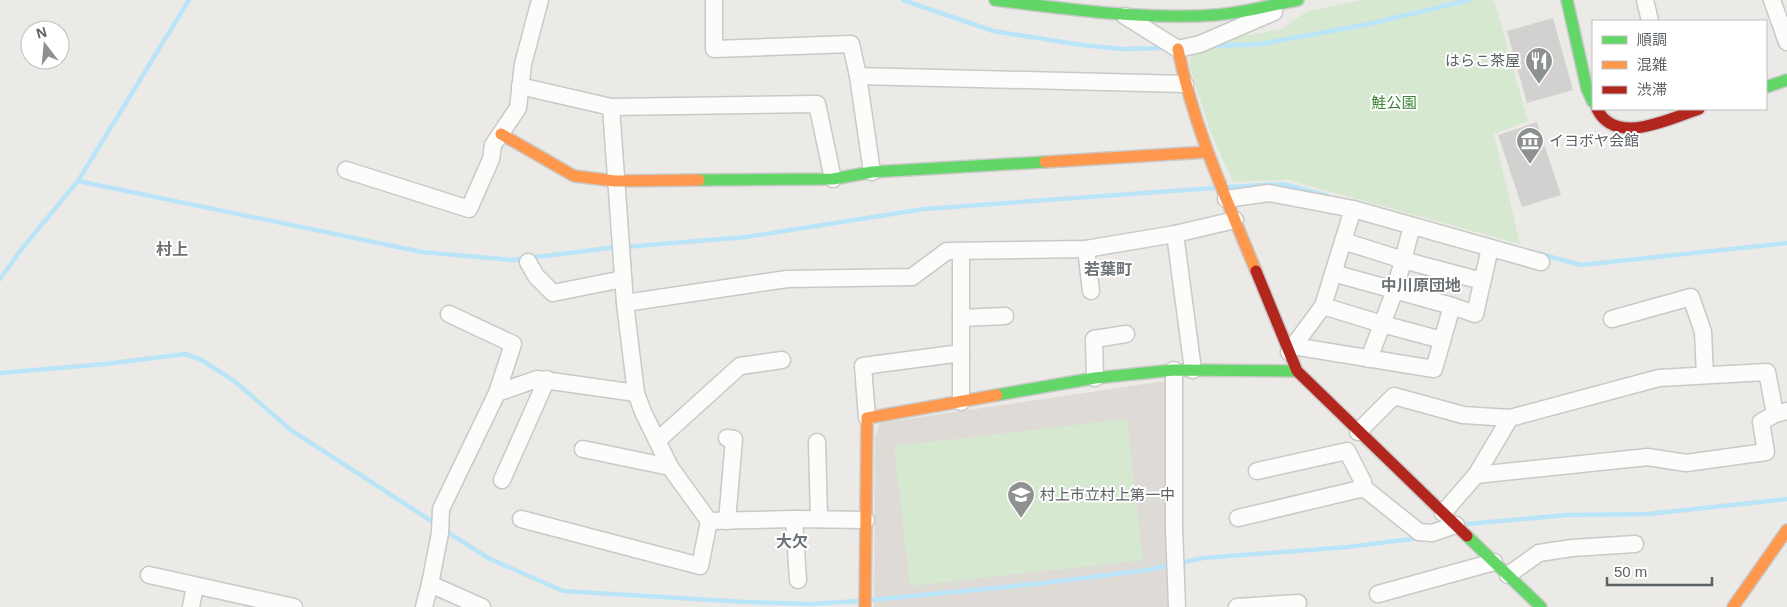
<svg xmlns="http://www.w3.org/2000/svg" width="1787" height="607" font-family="Arial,'Noto Sans JP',sans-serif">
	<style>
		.education { fill: #dedad6 }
		.green { fill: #d7e8d1 }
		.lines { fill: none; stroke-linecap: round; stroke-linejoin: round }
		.stream { stroke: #bae4f8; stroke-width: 4.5 }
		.building { fill: #d3d1cf }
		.street-casing { stroke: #c8c9c8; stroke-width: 19 }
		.fast-casing { stroke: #c8c9c8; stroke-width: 14 }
		.slow-casing { stroke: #c8c9c8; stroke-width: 14 }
		.jam-casing { stroke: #c8c9c8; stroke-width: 14 }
		.street { stroke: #fcfcfb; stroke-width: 16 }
		.fast { stroke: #63d668; stroke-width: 11 }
		.slow { stroke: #ff974d; stroke-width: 11 }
		.jam { stroke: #b3261e; stroke-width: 11 }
		.labels { text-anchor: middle; stroke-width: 4; stroke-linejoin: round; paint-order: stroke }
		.poi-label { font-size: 15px; fill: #5c6165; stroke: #fff; text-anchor: start }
		.park-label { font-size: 15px; fill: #3b8334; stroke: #fff }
		.neighbourhood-label { font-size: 16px; font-weight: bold; fill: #6d7377; stroke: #fff }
	</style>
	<rect width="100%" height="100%" fill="#eceae6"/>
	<!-- education -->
	<polygon class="education" points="1165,381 1168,607 874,607 875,437 880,423"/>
	<!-- green -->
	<g class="green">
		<polygon points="1361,0 1494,0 1528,121 1494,134 1520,244 1288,180 1233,182 1210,131 1189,65 1192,54 1216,41 1281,29 1306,12"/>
		<polygon points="1127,419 1143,560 910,586 894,446"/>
	</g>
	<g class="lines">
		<!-- stream -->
		<g class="stream">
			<polyline points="903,0 993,31 1082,45 1122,49 1165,48"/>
			<polyline points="1213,46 1261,44 1369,24 1469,0"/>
			<polyline points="78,181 422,252 512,260 618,247"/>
			<polyline points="1230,187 1283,184 1328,196"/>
			<polyline points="625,247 746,237 924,209 1214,188"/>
			<polyline points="1540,254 1581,265 1787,243"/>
			<polyline points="0,279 20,251 78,181 189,0"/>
			<polyline points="0,373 105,364 185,354 200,359 233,380 291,430 436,524"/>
			<polyline points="1467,524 1567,515 1649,514 1787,499"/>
			<polyline points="444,530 490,559 563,591 745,602 811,604 858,601"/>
			<polyline points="1179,563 1203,558 1348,547 1419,538"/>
			<polyline points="871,600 1035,584 1147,570 1171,565"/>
		</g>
	</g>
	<!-- building -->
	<g class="building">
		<polygon points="1553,18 1573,90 1527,103 1507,31"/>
		<polygon points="1537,122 1561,195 1522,207 1498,135"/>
	</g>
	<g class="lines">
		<defs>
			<g id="street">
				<polyline points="714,0 714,49 851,44 858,76 1185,84"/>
				<polyline points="1645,0 1650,21"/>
				<polyline points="1772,0 1787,42"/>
				<polyline points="1125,16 1178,49 1200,44 1274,12"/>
				<polyline points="858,76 872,172"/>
				<polyline points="520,86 611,107 817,104 833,179"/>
				<polyline points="611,107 625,303 636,393 643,412 670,467 709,521 794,519 866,520"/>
				<polyline points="346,170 469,209 491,159 493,145 518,108 523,64 540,0"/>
				<polyline points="1226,199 1269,193 1353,209 1541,262"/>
				<polyline points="1175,234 1193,370"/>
				<polyline points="1343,241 1403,260 1482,281"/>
				<polyline points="1086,249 1091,291"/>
				<polyline points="961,252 961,402"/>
				<polyline points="528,262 536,276 553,293 623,279"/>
				<polyline points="625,303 787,279 912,277 947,251 1086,249 1175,234 1235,220"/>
				<polyline points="1323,306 1382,324 1442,340"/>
				<polyline points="1452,306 1475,314 1490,248"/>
				<polyline points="449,314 513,344 497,393 537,379 636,393"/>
				<polyline points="961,318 1005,316"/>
				<polyline points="1612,319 1691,297 1703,332 1705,375"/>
				<polyline points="1293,346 1434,369 1452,306 1333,273"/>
				<polyline points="1289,352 1323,306 1353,209"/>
				<polyline points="1369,359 1395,290 1412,226"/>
				<polyline points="1174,370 1174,528 1177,607"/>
				<polyline points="1095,378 1094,339 1126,334"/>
				<polyline points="867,418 863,366 961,353"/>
				<polyline points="1358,432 1394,396 1463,415 1510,418"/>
				<polyline points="727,438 734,439 727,521"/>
				<polyline points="657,441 740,366 782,360"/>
				<polyline points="817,442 819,519"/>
				<polyline points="583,449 670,467"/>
				<polyline points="1257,471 1347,451 1363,482 1364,488"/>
				<polyline points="1476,475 1648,457 1686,463 1766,452 1761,422 1775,414 1787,411"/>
				<polyline points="502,480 547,379"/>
				<polyline points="1443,513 1476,475 1510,418 1659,378 1767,372 1775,414"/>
				<polyline points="1238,518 1364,488 1419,532 1432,533 1456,525"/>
				<polyline points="521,519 700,566 709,521"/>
				<polyline points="794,519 798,580"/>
				<polyline points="149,575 294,607"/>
				<polyline points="1508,575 1539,553 1572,548 1635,544"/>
				<polyline points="430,584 440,533 441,509 497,393"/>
				<polyline points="1378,594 1494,562"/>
				<polyline points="191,607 195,586"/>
				<polyline points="424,607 430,584 482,607"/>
				<polyline points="1237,607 1298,603"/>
			</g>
			<g id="fast">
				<path d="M995,0C1068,9 1141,20 1215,15C1243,13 1271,5 1298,0"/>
				<polyline points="1567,0 1587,89 1593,102"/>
				<polyline points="1766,87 1787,80"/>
				<polyline points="699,180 833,179 872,172 1045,162"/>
				<polyline points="997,395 1095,378 1174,370 1297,371"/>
				<polyline points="1467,536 1541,607"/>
			</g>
			<g id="slow">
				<path d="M1178,49C1193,126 1226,198 1256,271"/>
				<polyline points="501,134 574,176 615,181 699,180"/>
				<polyline points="1045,162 1207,152"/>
				<polyline points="865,607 867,418 997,395"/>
				<polyline points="1733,607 1787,530"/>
			</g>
			<g id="jam">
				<path d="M1597,109C1616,147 1670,118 1699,109"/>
				<polyline points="1256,271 1297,371 1467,536"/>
			</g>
		</defs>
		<!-- street casing -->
		<use href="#street" class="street-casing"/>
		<!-- fast casing -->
		<use href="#fast" class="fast-casing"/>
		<!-- slow casing -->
		<use href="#slow" class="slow-casing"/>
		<!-- jam casing -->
		<use href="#jam" class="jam-casing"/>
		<!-- street -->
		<use href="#street" class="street"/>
		<!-- fast -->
		<use href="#fast" class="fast"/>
		<!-- slow -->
		<use href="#slow" class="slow"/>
		<!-- jam -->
		<use href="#jam" class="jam"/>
	</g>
	<!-- icons -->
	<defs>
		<symbol id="restaurant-pin" viewBox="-11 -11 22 30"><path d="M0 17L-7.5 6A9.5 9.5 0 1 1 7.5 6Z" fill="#8e9192" stroke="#fff"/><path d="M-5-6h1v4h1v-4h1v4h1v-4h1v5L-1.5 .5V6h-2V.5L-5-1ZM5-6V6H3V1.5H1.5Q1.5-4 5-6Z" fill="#fff"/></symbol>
		<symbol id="museum-pin" viewBox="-11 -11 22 30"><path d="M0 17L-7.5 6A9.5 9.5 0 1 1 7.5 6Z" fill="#8e9192" stroke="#fff"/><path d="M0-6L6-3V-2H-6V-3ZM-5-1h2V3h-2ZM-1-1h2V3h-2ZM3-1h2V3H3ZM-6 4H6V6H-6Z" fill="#fff"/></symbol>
		<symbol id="school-pin" viewBox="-11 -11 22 30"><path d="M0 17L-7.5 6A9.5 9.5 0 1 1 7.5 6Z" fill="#8e9192" stroke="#fff"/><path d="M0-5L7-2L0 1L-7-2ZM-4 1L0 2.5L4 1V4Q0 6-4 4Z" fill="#fff"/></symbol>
	</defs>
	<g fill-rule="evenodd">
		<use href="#restaurant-pin" x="1523" y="45" width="32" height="43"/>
		<use href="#museum-pin" x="1514" y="125" width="32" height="43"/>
		<use href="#school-pin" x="1005" y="479" width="32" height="43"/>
	</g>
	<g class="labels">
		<!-- poi labels -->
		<g class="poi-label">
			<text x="1520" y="66" text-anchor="end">はらこ茶屋</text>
			<text x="1549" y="146">イヨボヤ会館</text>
			<text x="1040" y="500">村上市立村上第一中</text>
		</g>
		<!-- park labels -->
		<g class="park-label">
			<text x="1394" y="108">鮭公園</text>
		</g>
		<!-- neighbourhood labels -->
		<g class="neighbourhood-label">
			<text x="172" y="255">村上</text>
			<text x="1108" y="275">若葉町</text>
			<text x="1421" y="291">中川原団地</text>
			<text x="792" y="547">大欠</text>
		</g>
	</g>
	<!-- legend -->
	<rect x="1592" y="20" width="175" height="90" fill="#ffffff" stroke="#bec0c1"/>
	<rect x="1602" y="36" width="25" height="8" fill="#63d668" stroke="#bec0c1"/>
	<text x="1637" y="45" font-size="15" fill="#5c6165">順調</text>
	<rect x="1602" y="61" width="25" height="8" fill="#ff974d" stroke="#bec0c1"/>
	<text x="1637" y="70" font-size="15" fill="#5c6165">混雑</text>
	<rect x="1602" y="86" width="25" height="8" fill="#b3261e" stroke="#bec0c1"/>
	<text x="1637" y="95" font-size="15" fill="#5c6165">渋滞</text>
	<!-- north arrow -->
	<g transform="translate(45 45) rotate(344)"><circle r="24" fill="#ffffff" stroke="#bec0c1"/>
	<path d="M0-4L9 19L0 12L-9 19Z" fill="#8e9192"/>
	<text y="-8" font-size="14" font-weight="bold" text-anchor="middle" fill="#5c6165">N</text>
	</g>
	<!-- scale -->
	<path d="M1607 577v8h105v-8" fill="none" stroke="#5c6165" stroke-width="2.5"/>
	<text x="1614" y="577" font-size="15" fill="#5c6165" stroke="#ffffff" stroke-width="4" paint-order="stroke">50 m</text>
</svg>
